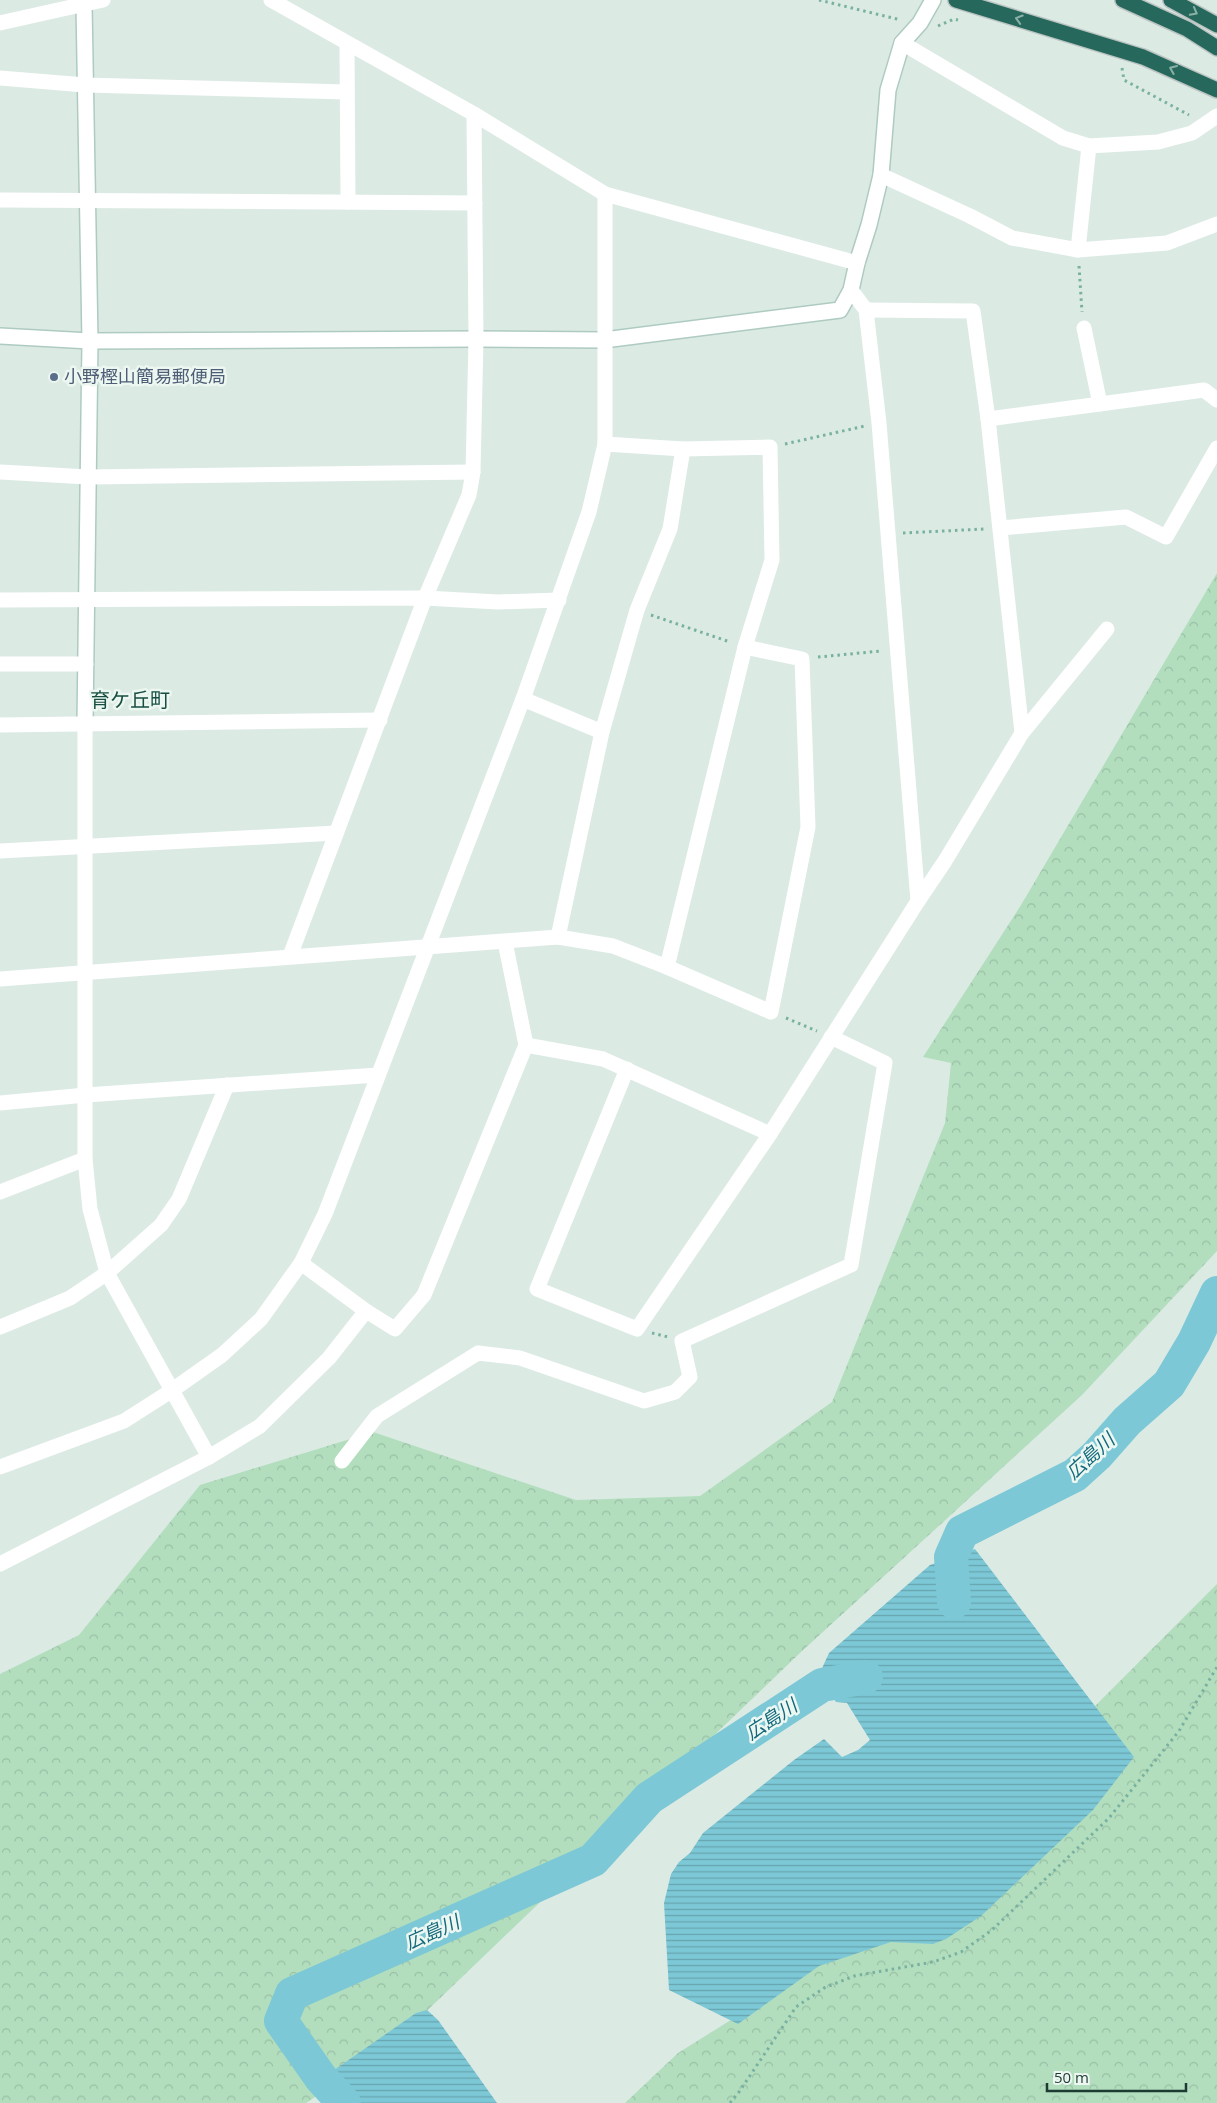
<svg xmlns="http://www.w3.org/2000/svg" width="1217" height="2103" font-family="'Open Sans','Noto Sans JP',sans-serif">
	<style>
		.forest { fill: url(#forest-crowns) }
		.water { fill: url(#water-rules) }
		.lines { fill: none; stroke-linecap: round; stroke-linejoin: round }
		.river { stroke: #7dc8d6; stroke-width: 34 }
		.secondary-casing { stroke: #aecbc1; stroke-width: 18 }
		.highway-casing { stroke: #bbc4c2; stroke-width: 18 }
		.path { stroke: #79b1a0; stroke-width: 3; stroke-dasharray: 2.5 4; stroke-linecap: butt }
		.street { stroke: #fff; stroke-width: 15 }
		.secondary { stroke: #fff; stroke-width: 15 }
		.highway { stroke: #26695c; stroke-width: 15 }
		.oneway { stroke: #8ab0a7 }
		.service-dot { fill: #5c6f8a; stroke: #edf7f2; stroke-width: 2 }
		.labels { text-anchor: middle; stroke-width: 5; stroke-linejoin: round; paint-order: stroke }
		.service-label { font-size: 18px; fill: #4e5e75; stroke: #edf7f2; text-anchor: start }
		.water-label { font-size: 19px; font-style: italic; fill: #12697b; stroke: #edf7f2 }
		.quarter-label { font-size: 20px; fill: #174e41; stroke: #edf7f2 }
	</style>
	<defs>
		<pattern id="forest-crowns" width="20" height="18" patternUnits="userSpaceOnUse" patternTransform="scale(1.25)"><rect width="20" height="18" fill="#b2debe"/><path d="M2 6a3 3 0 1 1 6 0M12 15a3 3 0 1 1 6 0" fill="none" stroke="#99bfa4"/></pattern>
		<pattern id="water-rules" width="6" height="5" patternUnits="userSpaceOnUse" patternTransform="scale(1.25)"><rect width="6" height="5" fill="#7dc8d6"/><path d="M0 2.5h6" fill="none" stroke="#66a4ae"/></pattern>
	</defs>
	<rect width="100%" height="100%" fill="#dceae4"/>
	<!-- forest -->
	<g class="forest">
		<polygon points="1217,573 1217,1251 1082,1395 801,1652 387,2049 306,2103 0,2103 0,1674 79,1635 200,1485 373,1432 576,1500 700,1496 832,1402 945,1123 951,1063 923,1057 1021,905"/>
		<polygon points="1217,1584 1217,2103 625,2103 678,2053 843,1950 1072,1729"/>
	</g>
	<!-- water -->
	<g class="water">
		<polygon points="975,1549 1134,1757 1093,1810 981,1916 946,1939 933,1944 891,1942 819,1966 738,2024 669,1990 664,1903 671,1874 679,1862 690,1853 703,1833 794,1760 824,1739 842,1757 858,1750 870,1740 847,1703 836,1702 818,1677 829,1653 930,1565"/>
		<polygon points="427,2010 438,2020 497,2103 323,2103 317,2082 416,2013"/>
	</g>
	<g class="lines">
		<!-- river -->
		<g class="river">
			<polyline points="954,1602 951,1557 962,1532 1075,1475 1097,1455 1127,1421 1169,1384 1194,1342 1217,1293"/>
			<polyline points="344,2103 321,2078 281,2021 292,1994 593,1860 649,1798 822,1685 866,1677"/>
		</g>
		<defs>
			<g id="secondary">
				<polyline points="84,5 90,341 85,723"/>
				<polyline points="0,336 90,341 476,339 604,340 840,310 851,290 857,263 869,225 881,175 888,90 902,43 920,23 933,0"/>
			</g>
			<g id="highway">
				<polyline points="956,0 1143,57 1217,90"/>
				<polyline points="1123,0 1187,29 1217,48"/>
				<polyline points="1171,0 1217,25"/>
			</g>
		</defs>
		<!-- secondary casing -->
		<use href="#secondary" class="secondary-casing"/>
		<!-- highway casing -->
		<use href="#highway" class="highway-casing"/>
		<!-- path -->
		<g class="path">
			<polyline points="819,0 901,20"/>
			<polyline points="938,26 954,19 958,20"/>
			<polyline points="1122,68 1124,80 1189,115"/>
			<polyline points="1079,266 1082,312"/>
			<polyline points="785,444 865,426"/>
			<polyline points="903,533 984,529"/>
			<polyline points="651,615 730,642"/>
			<polyline points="818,657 881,651"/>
			<polyline points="786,1018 817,1031"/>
			<polyline points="652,1333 668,1337"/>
			<polyline points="730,2103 739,2092 796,2007 824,1988 854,1976 933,1962 961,1952 992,1930 1109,1818 1179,1731 1217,1667"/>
		</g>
		<!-- street -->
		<g class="street">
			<polyline points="271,0 474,114 605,194 857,263"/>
			<polyline points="0,23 103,0"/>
			<polyline points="902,43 1063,138 1089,146 1158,142 1192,133 1217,116"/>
			<polyline points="347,44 348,202"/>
			<polyline points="0,78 85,85 347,92"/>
			<polyline points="881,175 970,216 1012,238 1078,250 1167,243 1217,224"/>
			<polyline points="0,200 475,203"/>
			<polyline points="1078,250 1089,146"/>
			<polyline points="851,290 866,310 879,423 918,901"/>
			<polyline points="866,310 973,311 988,419 1022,733"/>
			<polyline points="1084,328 1100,404"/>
			<polyline points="988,419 1204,390 1217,400"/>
			<polyline points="0,472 88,477 473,472"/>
			<polyline points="1000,528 1126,517 1166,537 1217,448"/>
			<polyline points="0,600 425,598 498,602 559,600"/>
			<polyline points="0,664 86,664"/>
			<polyline points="523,699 602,732"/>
			<polyline points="0,725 380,720"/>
			<polyline points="0,851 336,833"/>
			<polyline points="558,937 602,732 637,610 670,529 683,449 605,444"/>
			<polyline points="505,942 526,1045"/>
			<polyline points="290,956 425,598 469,495 473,472 476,339 474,114"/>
			<polyline points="667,967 771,1012 808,827 802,659 745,647"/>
			<polyline points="0,979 558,937 613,946 667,967 745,647 772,560 770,447 683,449"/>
			<polyline points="627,1069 537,1289 637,1329 770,1134 918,901 945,861 1022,733 1107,629"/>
			<polyline points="0,1103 86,1095 378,1075"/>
			<polyline points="0,1192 85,1159"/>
			<polyline points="301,1263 366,1311 395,1329 424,1295 526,1045 603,1059 770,1134"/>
			<polyline points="0,1327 70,1298 107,1273 161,1225 179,1199 227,1085"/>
			<polyline points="209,1457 260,1426 329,1358 366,1311"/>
			<polyline points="342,1461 377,1416 478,1353 520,1358 644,1401 675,1392 690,1377 682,1341 851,1265 885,1063 831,1037"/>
			<polyline points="0,1467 124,1421 171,1391 222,1355 261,1319 301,1263 325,1214 523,699 589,512 605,444 605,194"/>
			<polyline points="0,1564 209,1457 107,1273 90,1209 85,1159 85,723"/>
		</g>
		<!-- secondary -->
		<use href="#secondary" class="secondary"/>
		<!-- highway -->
		<use href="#highway" class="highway"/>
	</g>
	<!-- one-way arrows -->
	<defs><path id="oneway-chevron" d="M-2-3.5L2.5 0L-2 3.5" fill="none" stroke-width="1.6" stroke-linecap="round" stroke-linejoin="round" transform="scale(1.25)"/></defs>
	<g class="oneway">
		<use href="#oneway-chevron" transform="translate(1194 12) rotate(28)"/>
		<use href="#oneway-chevron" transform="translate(1019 19) rotate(-163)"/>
		<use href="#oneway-chevron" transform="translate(1173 69) rotate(-157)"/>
	</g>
	<!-- markers -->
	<circle class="service-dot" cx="54" cy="377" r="5"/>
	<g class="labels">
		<!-- service labels -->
		<g class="service-label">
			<text x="64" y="383">小野樫山簡易郵便局</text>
		</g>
		<!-- water labels -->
		<g class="water-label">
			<text transform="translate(1090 1456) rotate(-42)" y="7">広島川</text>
			<text transform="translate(771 1719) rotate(-33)" y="7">広島川</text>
			<text transform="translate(432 1932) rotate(-24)" y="7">広島川</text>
		</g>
		<!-- quarter labels -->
		<g class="quarter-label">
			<text x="130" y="707">育ケ丘町</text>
		</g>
	</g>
	<!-- scale -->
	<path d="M1047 2083v8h139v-8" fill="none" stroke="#1d3b33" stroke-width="2.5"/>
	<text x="1054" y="2083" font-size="15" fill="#1d3b33" stroke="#edf7f2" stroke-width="4" paint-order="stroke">50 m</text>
</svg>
